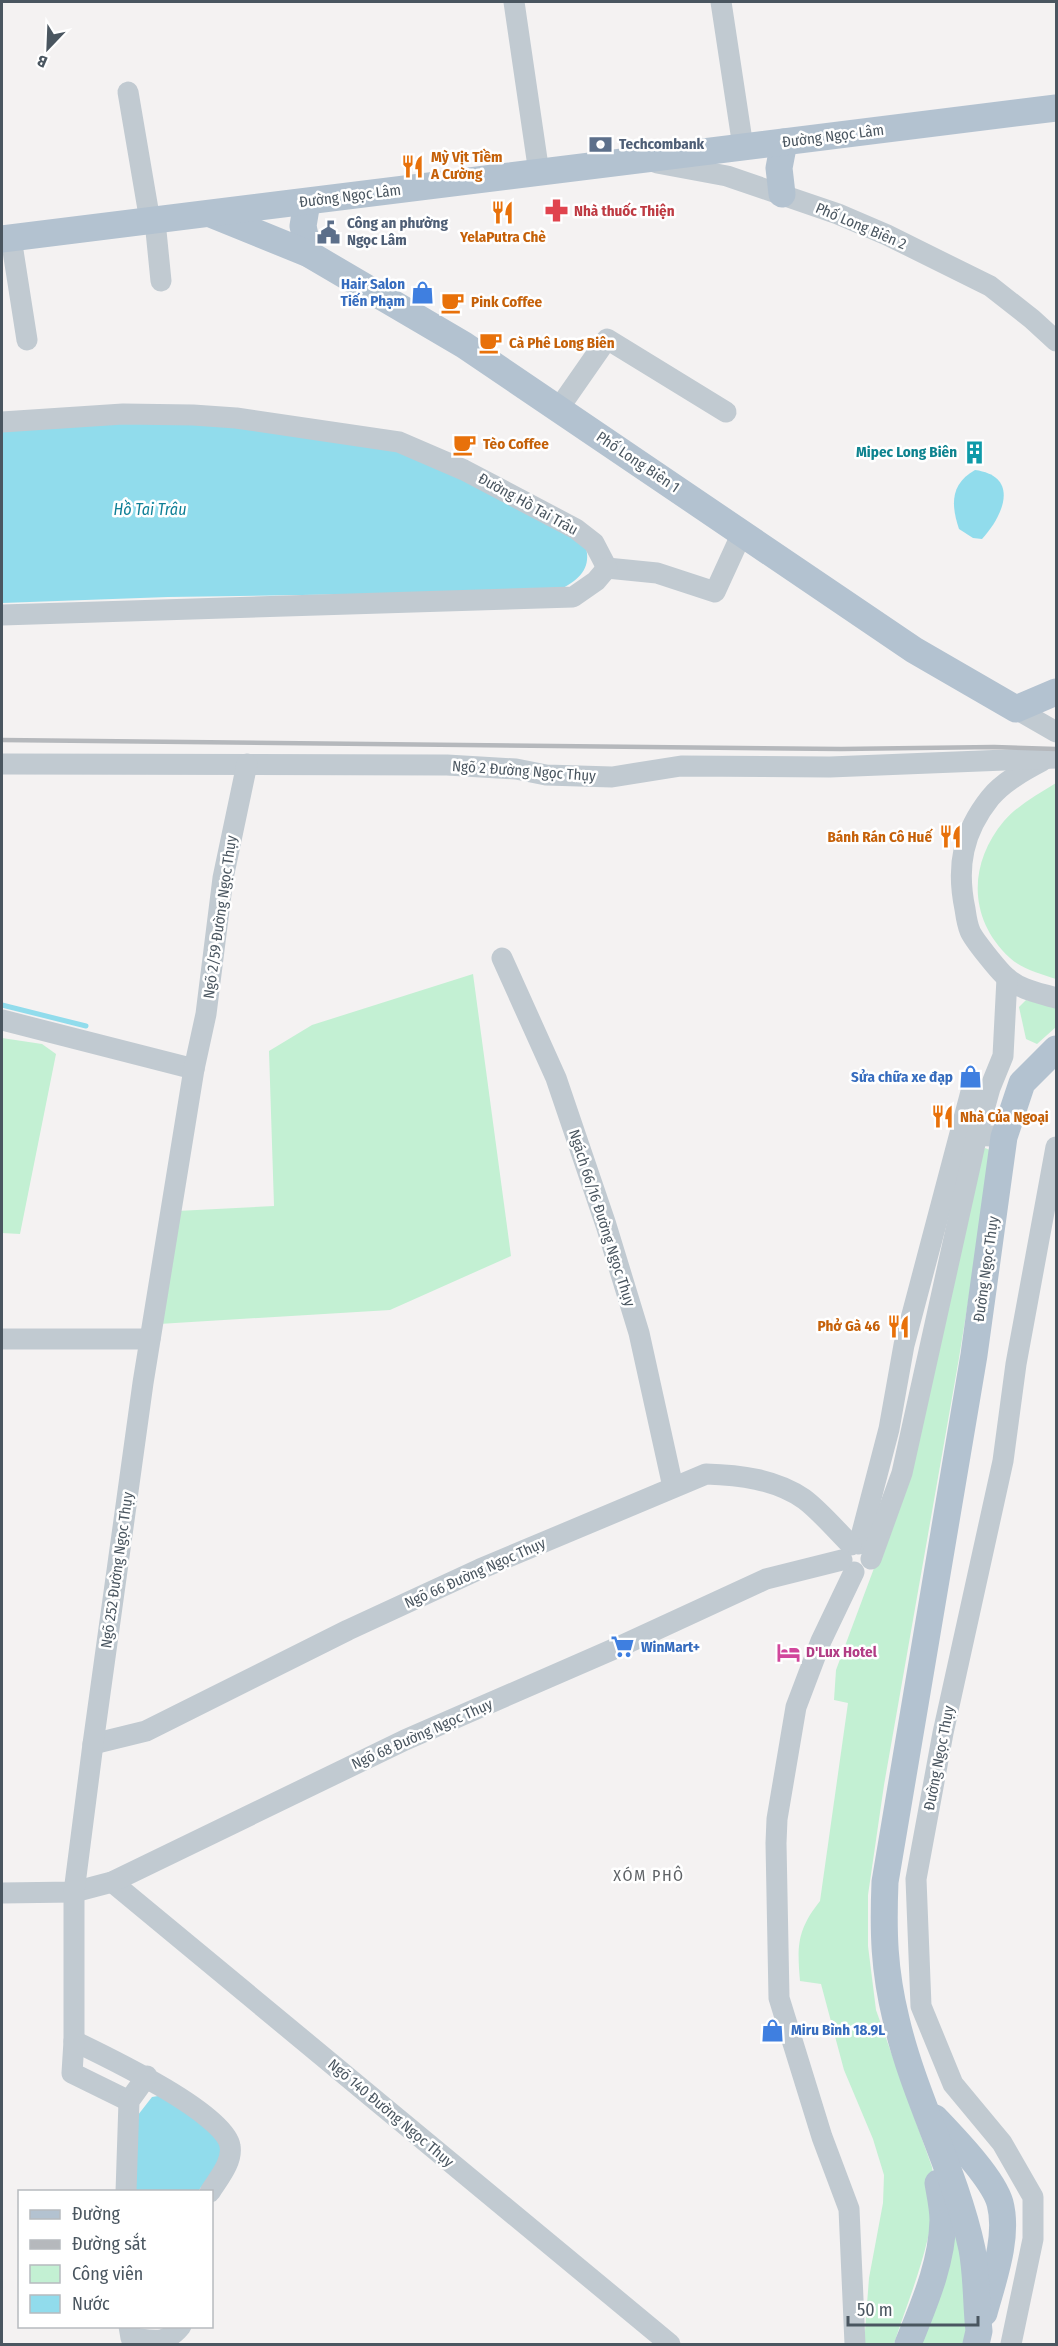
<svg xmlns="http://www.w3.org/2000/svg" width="1058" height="2346" font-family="'Fira Sans Condensed',sans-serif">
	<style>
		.green { fill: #c3f0d3 }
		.water { fill: #91dcec }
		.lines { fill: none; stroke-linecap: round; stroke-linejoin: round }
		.stream { stroke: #91dcec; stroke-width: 5 }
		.minor { stroke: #c1cad1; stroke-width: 21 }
		.major { stroke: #b3c2d0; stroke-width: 27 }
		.rail { stroke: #b5b8bc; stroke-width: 4.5 }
		.labels { text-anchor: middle; stroke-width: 5; stroke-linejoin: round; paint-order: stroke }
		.street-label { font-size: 15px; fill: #4a5660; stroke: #fff }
		.service-label { font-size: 15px; font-weight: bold; fill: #4e5e75; stroke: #fff; text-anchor: start }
		.food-label { font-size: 15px; font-weight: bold; fill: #c56008; stroke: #fff; text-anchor: start }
		.health-label { font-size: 15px; font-weight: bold; fill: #be3a42; stroke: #fff; text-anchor: start }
		.shop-label { font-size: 15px; font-weight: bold; fill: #366cbe; stroke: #fff; text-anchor: end }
		.culture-label { font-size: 15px; font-weight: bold; fill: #0d838f; stroke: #fff; text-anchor: end }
		.hotel-label { font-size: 15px; font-weight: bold; fill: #b23c85; stroke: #fff; text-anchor: start }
		.water-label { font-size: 16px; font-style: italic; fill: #0e7f96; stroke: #fff }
		.neighbourhood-label { font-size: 16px; letter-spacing: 1.5px; fill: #5f6367; stroke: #fff }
	</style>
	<rect width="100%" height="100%" fill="#f4f2f2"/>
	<!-- green -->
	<g class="green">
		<path d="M1056,783V979C1041,974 1022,969 1010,958C968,919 968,864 1004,821C1018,805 1038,794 1056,783Z"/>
		<polygon points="473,974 511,1256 390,1310 159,1324 177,1211 274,1206 269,1051 312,1025"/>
		<polygon points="1026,1000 1056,1007 1056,1027 1037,1044 1026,1039 1019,1007"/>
		<polygon points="2,1038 42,1044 56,1054 20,1234 2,1233"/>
		<path d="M985,1148L990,1150V1166L959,1358L884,1785L868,1895V1946L876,2010L932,2167C942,2224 911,2290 894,2344H864L869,2278L883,2203L884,2175L873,2139L844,2070L821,1984L800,1981C797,1946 797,1930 820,1901L848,1703L834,1700L836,1670L889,1528L982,1152Z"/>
		<polygon points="957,2212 968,2322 965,2344 915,2344"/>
	</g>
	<!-- water -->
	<g class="water">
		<path d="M210,420L416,452L585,544C593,569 578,581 557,591L168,597L2,603V426Z"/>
		<path d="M975,470C1020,476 1004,515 982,539L973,538L959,529C951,505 950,484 975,470Z"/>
		<path d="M164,2095C180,2107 227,2133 222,2157C219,2168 205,2182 198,2191L134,2192L138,2115L152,2097Z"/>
	</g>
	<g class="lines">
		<!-- stream -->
		<polyline class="stream" points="2,1005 86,1026"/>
		<!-- minor -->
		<g class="minor">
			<polyline points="514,2 539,173"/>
			<polyline points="721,2 743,147"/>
			<polyline points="128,92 150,221"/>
			<polyline points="657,163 727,176 838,214 887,235 990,286 1032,319 1056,341"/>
			<polyline points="155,221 161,281"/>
			<polyline points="11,238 27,340"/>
			<polyline points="559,408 607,339 726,412"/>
			<polyline points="2,422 123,414 193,415 236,418 399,442 464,470 576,529 594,543 607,568"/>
			<polyline points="607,568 657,573 715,592 742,533"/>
			<polyline points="2,615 573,597 596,581 607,568"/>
			<polyline points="1016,709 1056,732"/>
			<path d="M1042,761C1025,770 1003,782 990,798C963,832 956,866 965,909C966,916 967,924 970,931C973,939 999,971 1006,977C1020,990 1040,993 1056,998"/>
			<polyline points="2,764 447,765 516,769 546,775 612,777 681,766 830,767 1056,758"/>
			<polyline points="502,958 556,1078 606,1225 639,1333 673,1487"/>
			<polyline points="2,1020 194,1069"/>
			<polyline points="977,1135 990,1088 1003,1056 1007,978"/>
			<polyline points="2,1339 150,1339"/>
			<polyline points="859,1544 889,1429 904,1345 972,1088"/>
			<polyline points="871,1559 902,1473 977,1135 1004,1137"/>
			<polyline points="854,1572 821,1641 796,1707 777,1819 776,1843 779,1998 822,2137 849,2209 855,2344"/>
			<path d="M93,1744L146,1731L348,1630L480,1569L706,1474C739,1475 775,1479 804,1499C819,1510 837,1531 851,1545"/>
			<polyline points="112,1882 670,2344"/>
			<polyline points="2,1893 74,1892 112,1882 405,1740 623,1645 766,1579 842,1560"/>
			<path d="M74,2041C105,2056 225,2113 230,2146C233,2162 218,2179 210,2192"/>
			<polyline points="129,2101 72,2073 74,2041 74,1892 93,1744 143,1383 194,1069 206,1014 223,878 247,764"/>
			<polyline points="126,2192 129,2101 147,2076"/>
			<path d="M129,2326L131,2338C153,2340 165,2346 181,2326"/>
			<polyline points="1011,2344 1033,2239 1033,2197 1002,2143 953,2084 921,2006 916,1879 943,1733 1003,1461 1016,1364 1056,1147"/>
		</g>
		<!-- major -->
		<g class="major">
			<polyline points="782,194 779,168 784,142"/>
			<polyline points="307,202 303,226 309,254"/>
			<polyline points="213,215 309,254 464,345 914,650 1016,709 1056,692"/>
			<polyline points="2,239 1056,108"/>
			<path d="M935,2118C953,2137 993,2178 1000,2203C1009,2237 993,2280 984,2313"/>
			<path d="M908,2344C924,2304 942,2264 943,2220C943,2208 940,2195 938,2183"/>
			<path d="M976,2344L979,2331C976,2305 977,2276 972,2249C955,2170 914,2097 896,2019C884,1970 883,1932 885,1882L974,1355L1004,1137L1022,1083L1056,1049"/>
		</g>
		<!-- rail -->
		<polyline class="rail" points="2,740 841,749 994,747 1056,749"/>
	</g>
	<!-- icons -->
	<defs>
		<symbol id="bank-bare" viewBox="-9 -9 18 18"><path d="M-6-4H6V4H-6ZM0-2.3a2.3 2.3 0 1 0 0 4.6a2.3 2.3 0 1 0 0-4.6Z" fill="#5c6f8a" stroke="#fff" stroke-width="2.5" paint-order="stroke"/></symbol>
		<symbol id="restaurant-bare" viewBox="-9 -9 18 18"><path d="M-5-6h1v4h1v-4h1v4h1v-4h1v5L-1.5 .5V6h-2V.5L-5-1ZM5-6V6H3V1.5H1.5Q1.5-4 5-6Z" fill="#e8710a" stroke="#fff" stroke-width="2.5" paint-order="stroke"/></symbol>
		<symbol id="pharmacy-bare" viewBox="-9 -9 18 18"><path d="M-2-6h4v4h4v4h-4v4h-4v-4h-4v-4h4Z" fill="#e0444e" stroke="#fff" stroke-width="2.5" paint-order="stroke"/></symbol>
		<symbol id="civic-bare" viewBox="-9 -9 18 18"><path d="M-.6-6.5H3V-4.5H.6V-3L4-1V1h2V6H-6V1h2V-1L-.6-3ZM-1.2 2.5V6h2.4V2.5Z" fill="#5c6f8a" stroke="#fff" stroke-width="2.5" paint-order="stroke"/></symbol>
		<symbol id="shop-bare" viewBox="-9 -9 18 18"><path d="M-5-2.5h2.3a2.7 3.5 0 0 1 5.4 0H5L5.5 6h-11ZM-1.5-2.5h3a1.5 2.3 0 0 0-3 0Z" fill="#3f7fe0" stroke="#fff" stroke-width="2.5" paint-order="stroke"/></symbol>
		<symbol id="cafe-bare" viewBox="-9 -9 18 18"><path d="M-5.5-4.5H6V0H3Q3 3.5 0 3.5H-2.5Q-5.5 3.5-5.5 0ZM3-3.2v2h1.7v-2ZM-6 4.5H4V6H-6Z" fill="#e8710a" stroke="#fff" stroke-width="2.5" paint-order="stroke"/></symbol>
		<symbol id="building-bare" viewBox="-9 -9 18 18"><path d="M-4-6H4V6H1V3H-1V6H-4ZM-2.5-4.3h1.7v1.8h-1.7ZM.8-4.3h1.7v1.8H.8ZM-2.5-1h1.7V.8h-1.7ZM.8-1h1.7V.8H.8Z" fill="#0f9aa8" stroke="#fff" stroke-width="2.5" paint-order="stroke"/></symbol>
		<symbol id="supermarket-bare" viewBox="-9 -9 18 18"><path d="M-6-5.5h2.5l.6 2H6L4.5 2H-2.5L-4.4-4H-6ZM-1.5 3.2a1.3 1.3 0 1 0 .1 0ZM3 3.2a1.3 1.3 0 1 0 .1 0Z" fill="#3f7fe0" stroke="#fff" stroke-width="2.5" paint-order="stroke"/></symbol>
		<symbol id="hotel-bare" viewBox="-9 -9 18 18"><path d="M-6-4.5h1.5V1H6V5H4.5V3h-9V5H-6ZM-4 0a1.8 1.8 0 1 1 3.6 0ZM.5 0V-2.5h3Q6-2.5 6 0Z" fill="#d1479c" stroke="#fff" stroke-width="2.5" paint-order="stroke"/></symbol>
	</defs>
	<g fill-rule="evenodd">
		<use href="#bank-bare" x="584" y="128" width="33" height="33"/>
		<use href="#restaurant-bare" x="396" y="150" width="33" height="33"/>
		<use href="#pharmacy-bare" x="540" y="194" width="33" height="33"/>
		<use href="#restaurant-bare" x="486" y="196" width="33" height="33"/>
		<use href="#civic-bare" x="312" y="216" width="33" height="33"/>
		<use href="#shop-bare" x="406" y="276" width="33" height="33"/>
		<use href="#cafe-bare" x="436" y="286" width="33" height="33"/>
		<use href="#cafe-bare" x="474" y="326" width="33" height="33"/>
		<use href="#cafe-bare" x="448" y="428" width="33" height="33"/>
		<use href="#building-bare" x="958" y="436" width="33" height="33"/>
		<use href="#restaurant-bare" x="934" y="820" width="33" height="33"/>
		<use href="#shop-bare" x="954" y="1060" width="33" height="33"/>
		<use href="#restaurant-bare" x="926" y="1100" width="33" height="33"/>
		<use href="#restaurant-bare" x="882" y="1310" width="33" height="33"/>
		<use href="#supermarket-bare" x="606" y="1630" width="33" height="33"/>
		<use href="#hotel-bare" x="772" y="1636" width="33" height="33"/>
		<use href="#shop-bare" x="756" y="2014" width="33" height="33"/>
	</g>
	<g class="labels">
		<!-- street labels -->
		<g class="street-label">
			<text transform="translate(833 136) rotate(-7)" y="5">Đường Ngọc Lâm</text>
			<text transform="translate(350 196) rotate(-7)" y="5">Đường Ngọc Lâm</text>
			<text transform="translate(861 226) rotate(23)" y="5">Phố Long Biên 2</text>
			<text transform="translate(638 462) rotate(34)" y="5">Phố Long Biên 1</text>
			<text transform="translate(528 504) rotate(29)" y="5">Đường Hồ Tai Trâu</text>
			<text transform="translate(524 771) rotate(4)" y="5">Ngõ 2 Đường Ngọc Thụy</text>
			<text transform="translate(220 917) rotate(-82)" y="5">Ngõ 2/59 Đường Ngọc Thụy</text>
			<text transform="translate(602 1218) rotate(72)" y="5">Ngách 66/16 Đường Ngọc Thụy</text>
			<text transform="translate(986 1269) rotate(-82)" y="5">Đường Ngọc Thụy</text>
			<text transform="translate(117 1570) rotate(-82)" y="5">Ngõ 252 Đường Ngọc Thụy</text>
			<text transform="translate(475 1573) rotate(-24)" y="5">Ngõ 66 Đường Ngọc Thụy</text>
			<text transform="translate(422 1734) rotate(-24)" y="5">Ngõ 68 Đường Ngọc Thụy</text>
			<text transform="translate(939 1758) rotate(-79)" y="5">Đường Ngọc Thụy</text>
			<text transform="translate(391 2113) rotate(40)" y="5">Ngõ 140 Đường Ngọc Thụy</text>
		</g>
		<!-- service labels -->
		<g class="service-label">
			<text x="619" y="149">Techcombank</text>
			<text x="347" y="228">Công an phường<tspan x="347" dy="17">Ngọc Lâm</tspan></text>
		</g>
		<!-- food labels -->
		<g class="food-label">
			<text x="431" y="162">Mỳ Vịt Tiềm<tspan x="431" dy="17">A Cường</tspan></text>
			<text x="503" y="242" text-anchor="middle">YelaPutra Chè</text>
			<text x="471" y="307">Pink Coffee</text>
			<text x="509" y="348">Cà Phê Long Biên</text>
			<text x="483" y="449">Tèo Coffee</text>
			<text x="932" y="842" text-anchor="end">Bánh Rán Cô Huế</text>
			<text x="960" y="1122">Nhà Của Ngoại</text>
			<text x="880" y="1331" text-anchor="end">Phở Gà 46</text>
		</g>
		<!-- health labels -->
		<g class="health-label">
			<text x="574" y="216">Nhà thuốc Thiện</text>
		</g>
		<!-- shop labels -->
		<g class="shop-label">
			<text x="405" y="289">Hair Salon<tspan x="405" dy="17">Tiến Phạm</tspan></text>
			<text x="953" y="1082">Sửa chữa xe đạp</text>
			<text x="641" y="1652" text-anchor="start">WinMart+</text>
			<text x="791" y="2035" text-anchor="start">Miru Bình 18.9L</text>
		</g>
		<!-- culture labels -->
		<g class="culture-label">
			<text x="957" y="457">Mipec Long Biên</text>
		</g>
		<!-- hotel labels -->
		<g class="hotel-label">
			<text x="806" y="1657">D'Lux Hotel</text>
		</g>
		<!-- water labels -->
		<g class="water-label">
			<text x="150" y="515">Hồ Tai Trâu</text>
		</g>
		<!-- neighbourhood labels -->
		<g class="neighbourhood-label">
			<text x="649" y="1881">XÓM PHÔ</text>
		</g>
	</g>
	<!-- border -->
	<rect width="1058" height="2346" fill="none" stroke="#4a5660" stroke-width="6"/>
	<!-- legend -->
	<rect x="18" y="2190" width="195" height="138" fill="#ffffff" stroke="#b7bbbf" stroke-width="1.5"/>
	<rect x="30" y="2210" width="30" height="9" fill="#b3c2d0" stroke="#b7bbbf" stroke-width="1.5"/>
	<text x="72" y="2220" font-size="18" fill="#4a5660">Đường</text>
	<rect x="30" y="2240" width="30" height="9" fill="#b5b8bc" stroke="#b7bbbf" stroke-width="1.5"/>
	<text x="72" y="2250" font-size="18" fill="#4a5660">Đường sắt</text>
	<rect x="30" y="2265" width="30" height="18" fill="#c3f0d3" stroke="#b7bbbf" stroke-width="1.5"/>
	<text x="72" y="2280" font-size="18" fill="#4a5660">Công viên</text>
	<rect x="30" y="2295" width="30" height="18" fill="#91dcec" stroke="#b7bbbf" stroke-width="1.5"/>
	<text x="72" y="2310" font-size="18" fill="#4a5660">Nước</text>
	<!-- north arrow -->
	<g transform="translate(48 48) rotate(203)" stroke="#ffffff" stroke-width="4.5" paint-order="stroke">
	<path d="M0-4.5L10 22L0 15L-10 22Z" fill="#4a5660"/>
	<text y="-9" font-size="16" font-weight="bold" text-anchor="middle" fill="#4a5660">B</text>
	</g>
	<!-- scale -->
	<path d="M848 2316v9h130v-9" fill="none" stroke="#4a5660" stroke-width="3"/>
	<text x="857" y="2316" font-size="18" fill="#4a5660" stroke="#ffffff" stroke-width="4.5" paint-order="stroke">50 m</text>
</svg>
